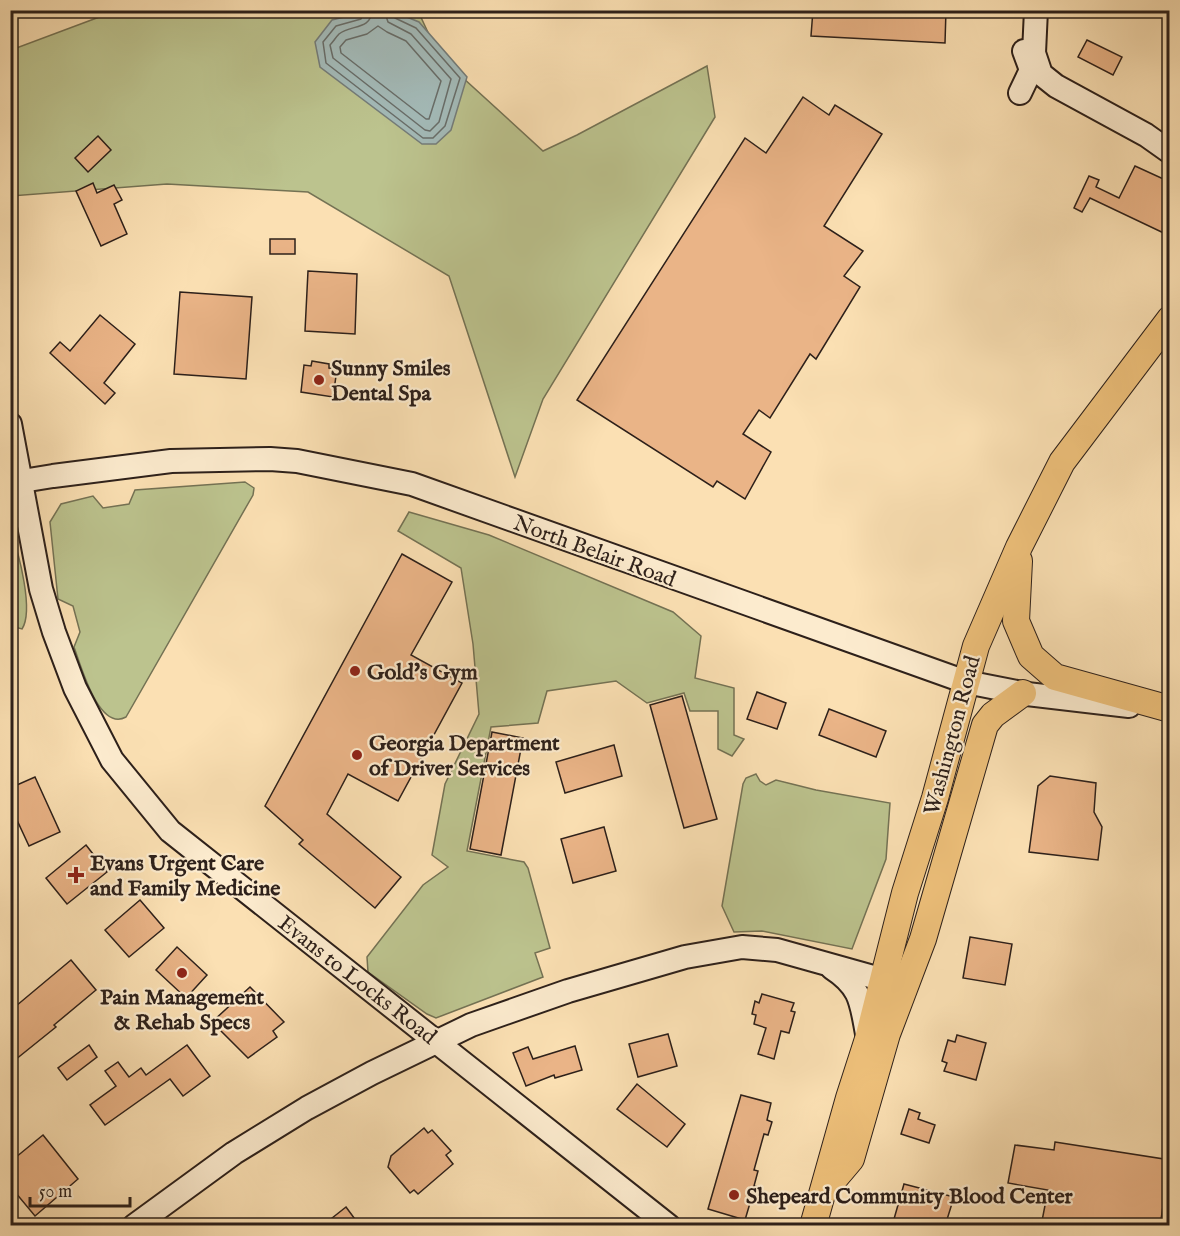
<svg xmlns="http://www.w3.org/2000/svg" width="1180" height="1236" font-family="'IM FELL English',serif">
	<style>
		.green { fill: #bcc38e; stroke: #747254; stroke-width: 1.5 }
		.water { fill: #a3bab8; stroke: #747c79; stroke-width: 1.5 }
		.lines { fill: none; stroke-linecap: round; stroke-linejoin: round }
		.shore { stroke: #686d69; stroke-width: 1.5 }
		.building { fill: #eab487; stroke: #2d201a; stroke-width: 1.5 }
		.secondary-casing { stroke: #2d201a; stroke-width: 26 }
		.primary-casing { stroke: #2d201a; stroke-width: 28 }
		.secondary { stroke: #fcebce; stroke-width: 22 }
		.primary { stroke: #eec07a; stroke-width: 26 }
		.poi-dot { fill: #8f2418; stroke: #fcebce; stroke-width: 2 }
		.labels { text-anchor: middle; stroke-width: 4.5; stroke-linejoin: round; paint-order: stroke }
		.poi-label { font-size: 22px; font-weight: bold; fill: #2d201a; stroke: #fcebce; text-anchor: start }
		.street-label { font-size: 22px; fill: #2d201a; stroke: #fcebce }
	</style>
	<rect width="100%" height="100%" fill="#fbe0b3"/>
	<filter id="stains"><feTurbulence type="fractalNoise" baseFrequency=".00333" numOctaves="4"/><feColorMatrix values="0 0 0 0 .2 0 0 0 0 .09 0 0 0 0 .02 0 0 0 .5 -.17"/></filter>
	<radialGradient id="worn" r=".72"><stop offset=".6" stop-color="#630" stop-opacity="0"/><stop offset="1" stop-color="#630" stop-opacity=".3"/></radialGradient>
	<!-- green -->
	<g class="green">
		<polygon points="109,11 418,11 439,56 543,151 577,135 707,66 715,117 543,399 515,477 449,276 308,192 167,184 11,196 11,50 110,13"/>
		<path d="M245,482L254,488L253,495L126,717C99,732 81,666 74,647L80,632L73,606L58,599L50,522L61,504L93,496L103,508L129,504L135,490Z"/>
		<polygon points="409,512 489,535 673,612 701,636 695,678 734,688 734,735 744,739 732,756 718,749 718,711 690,711 684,693 647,703 616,681 547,691 538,723 491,727 467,851 524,862 528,868 550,948 535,953 543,977 436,1018 427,1014 368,972 367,957 423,885 448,867 432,855 445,784 479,714 473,644 461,568 398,531"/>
		<path d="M11,533C19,553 34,611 22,629L11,626Z"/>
		<polygon points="756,774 760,781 766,785 776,780 816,790 890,803 886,859 852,949 762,931 734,932 722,906 743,784 746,778"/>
	</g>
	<!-- water -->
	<polygon class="water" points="379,10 392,11 419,22 467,77 451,130 436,144 422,144 320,67 315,42 332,20 360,13"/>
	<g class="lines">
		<!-- shore -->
		<g class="shore">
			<polyline points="364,10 361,19 336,26 323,42 326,63 423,138 433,138 445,126 460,78 416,28 395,18 392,10"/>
			<path d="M372,10C371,31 351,24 339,34C336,37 333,42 330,45L333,58L425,130L430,131L439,122L451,79L411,34L388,22L384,10"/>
			<polygon points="378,26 387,32 406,41 441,81 429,119 426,119 341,53 340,47 346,40 367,34"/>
		</g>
	</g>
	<!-- building -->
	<g class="building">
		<polygon points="813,10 946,10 945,43 811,36"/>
		<polygon points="1087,40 1122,57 1113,75 1078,57"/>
		<polygon points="803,97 829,115 835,105 882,134 824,226 863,251 844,276 860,287 816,359 810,354 770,418 759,410 743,434 771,452 745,499 717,481 713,487 577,400 745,138 766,153"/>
		<polygon points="98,136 111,150 88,172 75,158"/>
		<polygon points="1135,166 1170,182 1170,236 1090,198 1082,212 1074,208 1089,176 1099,180 1096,187 1119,198"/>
		<polygon points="93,183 97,193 114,185 122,200 114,204 127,234 101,246 76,191"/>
		<rect x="270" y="239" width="25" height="15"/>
		<polygon points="308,271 357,274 355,334 305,331"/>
		<polygon points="180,292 252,297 246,379 174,374"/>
		<polygon points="100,315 135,344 104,383 115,393 105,404 50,353 60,342 70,351"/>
		<polygon points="312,361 329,364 329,368 337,369 333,397 301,392 304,365 311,366"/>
		<polygon points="402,554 452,582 411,655 462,683 398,801 348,774 327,814 401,877 375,908 299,844 303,840 265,806"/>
		<polygon points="757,692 786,703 777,729 747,719"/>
		<polygon points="682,696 717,819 684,828 650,705"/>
		<polygon points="829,709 886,731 876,757 819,735"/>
		<polygon points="492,732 523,738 501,855 470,849"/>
		<polygon points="614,745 622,776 565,793 556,762"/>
		<polygon points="1050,776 1096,783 1094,812 1102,827 1098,860 1029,852 1038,786"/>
		<polygon points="35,777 60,832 29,846 10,805 10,788"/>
		<polygon points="604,827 616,871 573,883 561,839"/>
		<polygon points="86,845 107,872 67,904 46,878"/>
		<polygon points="140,900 164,928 129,957 105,930"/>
		<polygon points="970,937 1012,944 1005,985 963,978"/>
		<polygon points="177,947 207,975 186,998 156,970"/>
		<polygon points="71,960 96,990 54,1025 56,1027 10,1064 10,1011"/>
		<polygon points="250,987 284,1022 273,1031 277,1037 248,1058 212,1022"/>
		<polygon points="762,994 794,1003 791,1011 795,1012 789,1033 781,1031 774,1059 758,1054 766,1028 754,1024 756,1015 752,1014 755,1001 759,1003"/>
		<polygon points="668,1034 677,1066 638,1077 629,1044"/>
		<polygon points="957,1035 986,1043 976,1080 944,1071 947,1063 942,1061 948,1040 955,1042"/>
		<polygon points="89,1045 97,1057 67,1080 58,1068"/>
		<polygon points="187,1045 210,1076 183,1096 170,1079 105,1125 90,1105 116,1086 105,1071 118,1062 129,1077 141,1068 146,1075"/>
		<polygon points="575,1046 582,1070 555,1078 554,1075 526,1086 513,1053 528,1047 533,1059"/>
		<polygon points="637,1084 685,1124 667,1147 617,1109"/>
		<polygon points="741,1095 771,1103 767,1120 772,1122 768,1135 764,1134 754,1170 758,1171 754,1186 758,1187 753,1204 750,1203 745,1220 708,1209"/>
		<polygon points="909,1109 920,1113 918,1119 935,1125 929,1143 901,1134"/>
		<polygon points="424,1128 428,1133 432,1130 451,1151 446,1155 453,1164 418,1194 414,1190 410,1193 388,1167 391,1156"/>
		<polygon points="43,1135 78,1179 35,1216 10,1186 10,1162"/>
		<polygon points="1055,1142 1170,1160 1160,1226 1041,1226 1048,1190 1008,1183 1015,1145 1054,1150"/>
		<polygon points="904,1184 954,1197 945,1226 892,1226"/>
		<polygon points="346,1207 360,1226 322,1226"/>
	</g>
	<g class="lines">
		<defs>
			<g id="secondary">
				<polyline points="1036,10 1034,53 1041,74 1056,86 1146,135 1170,152"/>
				<polyline points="1020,93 1031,70 1024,51"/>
				<polyline points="10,424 41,589 54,632 75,688 112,760 170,831 669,1226"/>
				<polyline points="10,483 53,476 171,461 270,459 297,461 412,484 966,682 1027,694 1129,706"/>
				<path d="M832,968C863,988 861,1005 868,1039"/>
				<polyline points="134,1226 234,1153 307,1108 372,1073 471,1025 568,991 685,957 742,947 777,950 884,980"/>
			</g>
			<g id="primary">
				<polyline points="1019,561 1016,621 1031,656 1055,677 1170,709"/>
				<polyline points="829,1185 851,1159 887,1034 923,939 985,725 993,715 1023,693"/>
				<polyline points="813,1226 849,1098 868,1039 905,893 935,798 976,646 1019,547 1062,462 1170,319"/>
			</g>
		</defs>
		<!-- secondary casing -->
		<use href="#secondary" class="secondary-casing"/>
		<!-- primary casing -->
		<use href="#primary" class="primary-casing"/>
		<!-- secondary -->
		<use href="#secondary" class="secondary"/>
		<!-- primary -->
		<use href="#primary" class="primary"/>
	</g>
	<!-- markers -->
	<g class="poi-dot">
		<circle cx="319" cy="380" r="6"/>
		<circle cx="355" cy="671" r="6"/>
		<circle cx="357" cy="755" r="6"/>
		<path d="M73 866h6v6h6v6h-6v6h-6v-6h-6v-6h6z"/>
		<circle cx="182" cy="973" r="6"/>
		<circle cx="734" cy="1195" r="6"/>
	</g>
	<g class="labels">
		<!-- poi labels -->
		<g class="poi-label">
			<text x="331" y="375">Sunny Smiles<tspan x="331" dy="25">Dental Spa</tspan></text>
			<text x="367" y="679">Gold's Gym</text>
			<text x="369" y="750">Georgia Department<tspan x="369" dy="25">of Driver Services</tspan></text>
			<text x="90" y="870">Evans Urgent Care<tspan x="90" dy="25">and Family Medicine</tspan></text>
			<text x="182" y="1004" text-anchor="middle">Pain Management<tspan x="182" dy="25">&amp; Rehab Specs</tspan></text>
			<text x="746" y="1203">Shepeard Community Blood Center</text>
		</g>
		<!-- street labels -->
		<g class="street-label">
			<text transform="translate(595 550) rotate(20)" y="8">North Belair Road</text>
			<text transform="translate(951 735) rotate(-75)" y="8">Washington Road</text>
			<text transform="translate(358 979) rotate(38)" y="8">Evans to Locks Road</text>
		</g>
	</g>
	<!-- margin -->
	<rect width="1180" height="1236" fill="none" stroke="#fbe0b3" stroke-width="36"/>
	<rect x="12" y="12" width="1156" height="1212" fill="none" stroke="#2d201a" stroke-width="3"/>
	<rect x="18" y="18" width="1144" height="1200" fill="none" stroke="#2d201a" stroke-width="1.5"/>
	<!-- scale -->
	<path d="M30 1197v9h100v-9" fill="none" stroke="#2d201a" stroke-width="3"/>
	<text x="39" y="1197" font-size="18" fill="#2d201a" stroke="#fcebce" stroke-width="4.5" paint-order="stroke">50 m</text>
	<rect width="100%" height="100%" filter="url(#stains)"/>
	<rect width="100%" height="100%" fill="url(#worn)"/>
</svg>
